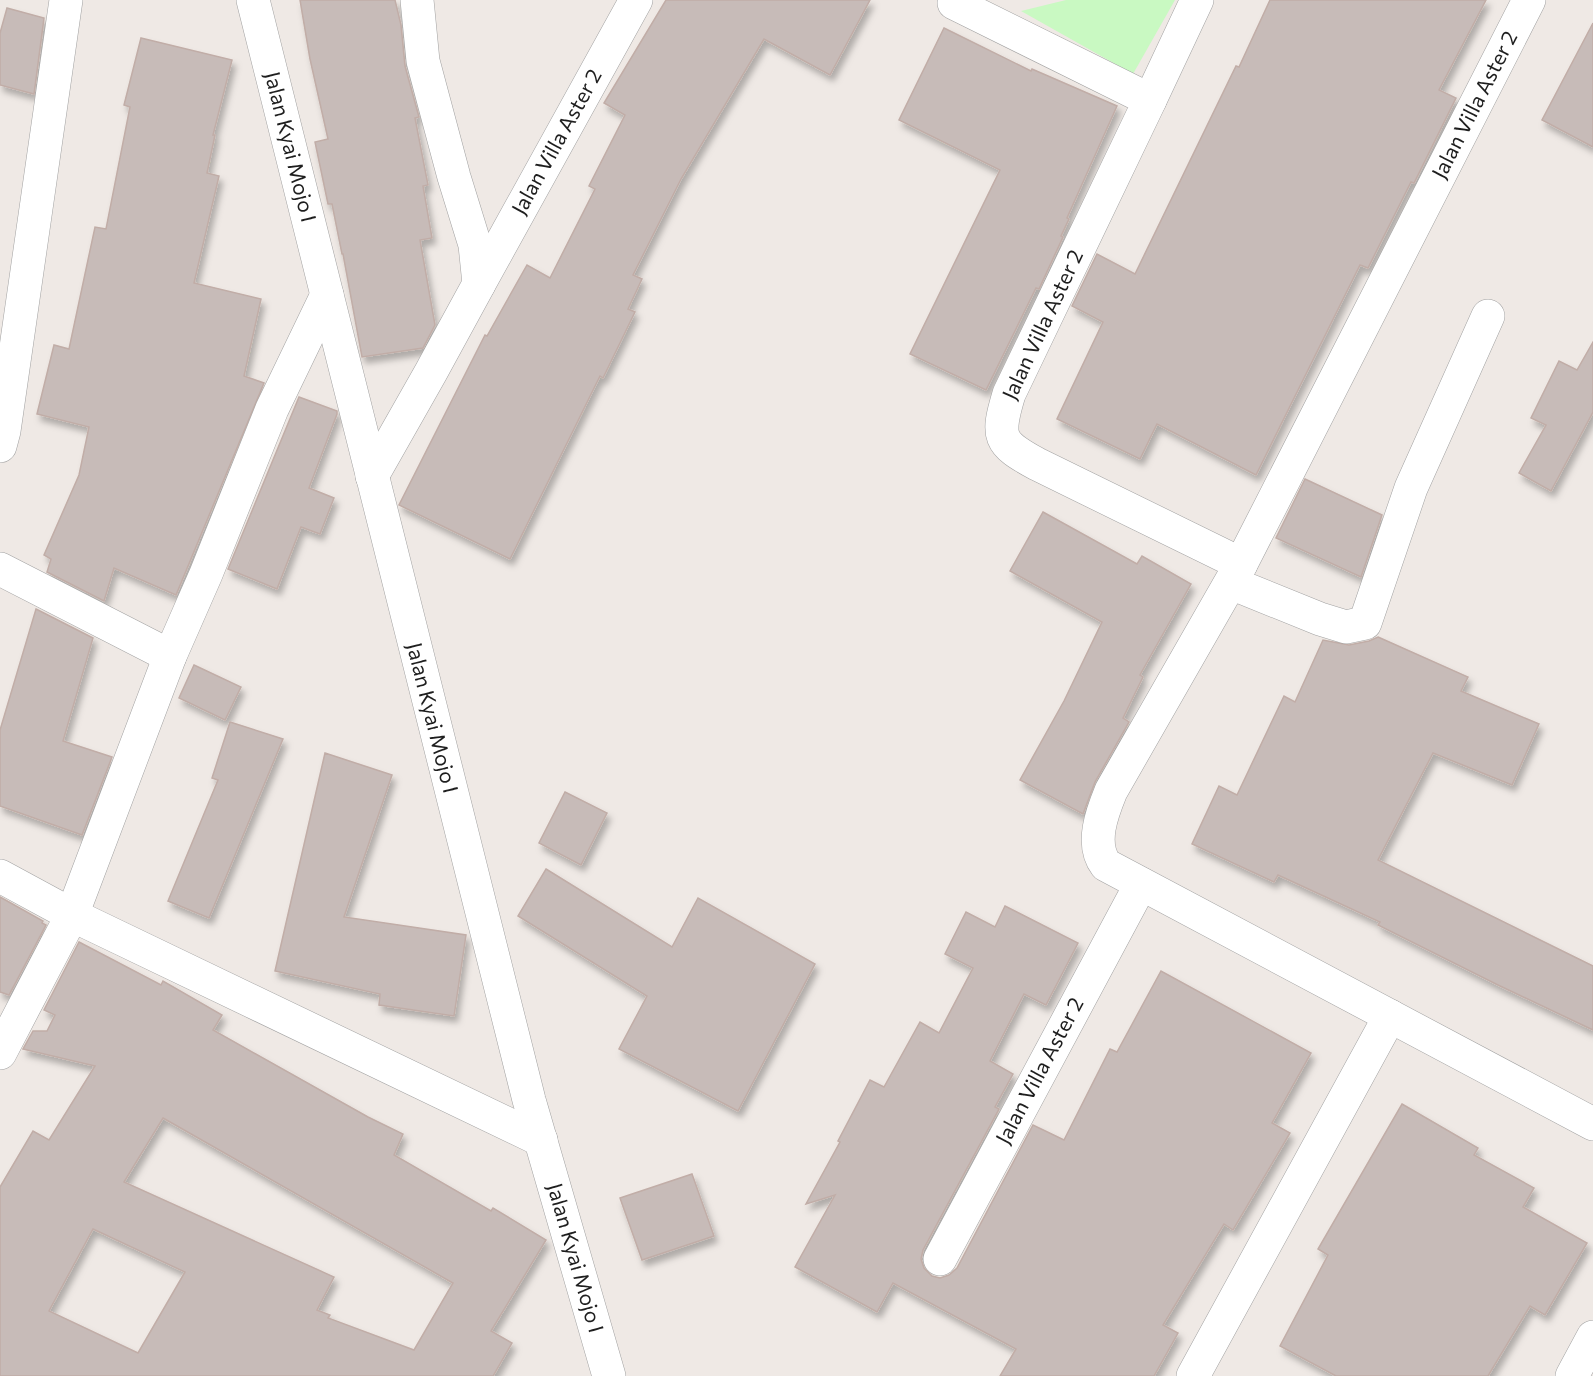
<svg xmlns="http://www.w3.org/2000/svg" width="1593" height="1376" font-family="Commissioner,sans-serif">
	<style>
		.park { fill: #c9f9c2 }
		.building { fill: #c7bbb8; stroke: #c1ada7; stroke-width: 1.5; fill-rule: evenodd; filter: url(#shadow) }
		.lines { fill: none; stroke-linecap: round; stroke-linejoin: round }
		.minor-casing { stroke: #a2a2a2; stroke-width: 34 }
		.minor { stroke: #fff; stroke-width: 33 }
		.labels { text-anchor: middle; stroke-width: 4.5; stroke-linejoin: round; paint-order: stroke }
		.street-label { font-size: 21px; fill: #1e1e1e; stroke: #fff }
	</style>
	<defs>
		<filter id="shadow"><feDropShadow dx="3.5" dy="6" stdDeviation="3" flood-color="#0004"/></filter>
	</defs>
	<rect width="100%" height="100%" fill="#efe9e5"/>
	<!-- park -->
	<polygon class="park" points="1066,0 1175,0 1133,74 1021,11"/>
	<!-- building -->
	<g class="building">
		<polygon points="300,0 395,0 401,25 405,66 419,117 415,118 428,185 423,186 432,238 420,240 435,325 423,348 362,357 343,254 342,254 332,204 328,204 315,142 328,139 310,59"/>
		<polygon points="666,0 870,0 830,75 764,39 681,179 633,275 642,279 628,309 635,312 603,378 600,376 510,559 399,505 485,335 487,336 527,265 550,278 595,189 589,186 625,115 604,103"/>
		<polygon points="1270,0 1486,0 1439,90 1456,98 1414,183 1411,182 1368,268 1360,265 1256,475 1157,424 1140,459 1057,419 1103,322 1072,306 1097,254 1135,274 1236,66 1239,67"/>
		<polygon points="7,8 44,18 34,94 0,85 0,33"/>
		<polygon points="1593,23 1593,147 1542,120"/>
		<polygon points="944,28 1031,71 1032,69 1117,106 1067,218 1069,219 1061,236 1063,237 1039,289 1036,288 986,390 910,354 1000,170 899,120"/>
		<polygon points="141,38 232,60 213,135 215,135 207,173 219,176 194,283 261,299 244,376 264,383 176,595 114,568 104,601 47,572 51,559 44,555 79,475 89,427 37,414 54,345 69,349 95,227 106,229 130,107 124,105"/>
		<polygon points="1593,342 1593,412 1551,491 1519,473 1546,425 1531,418 1559,361 1577,370"/>
		<polygon points="299,397 337,411 337,414 309,488 334,498 320,534 301,527 277,589 228,569"/>
		<polygon points="1305,479 1382,515 1361,577 1276,538"/>
		<polygon points="1043,512 1137,564 1142,556 1191,584 1140,675 1143,677 1123,718 1129,722 1095,782 1083,814 1020,780 1064,701 1102,622 1010,571"/>
		<polygon points="36,609 93,638 63,741 112,757 82,835 0,806 0,730"/>
		<polygon points="1378,637 1468,677 1461,691 1539,724 1512,785 1433,753 1378,860 1593,966 1593,1030 1498,985 1378,925 1380,922 1304,887 1278,875 1274,882 1192,844 1219,786 1237,795 1284,696 1295,702 1323,640 1349,645 1369,641"/>
		<polygon points="194,665 241,687 225,720 179,698"/>
		<polygon points="230,722 283,739 209,918 168,901 218,780 212,778"/>
		<polygon points="325,753 392,775 344,917 466,935 454,1016 379,1005 380,994 275,971"/>
		<polygon points="565,792 607,813 581,865 539,843"/>
		<polygon points="546,869 672,947 698,898 815,964 738,1111 619,1049 647,996 518,916"/>
		<polygon points="0,897 43,921 42,923 46,925 9,995 0,992"/>
		<polygon points="1005,906 1078,943 1046,1005 1024,994 990,1061 1013,1074 995,1107 999,1109 923,1250 921,1259 924,1268 932,1276 940,1278 949,1275 957,1268 1033,1125 1064,1140 1110,1049 1117,1052 1161,971 1311,1053 1272,1123 1290,1133 1233,1230 1224,1224 1163,1325 1178,1333 1154,1376 1000,1376 1016,1349 893,1283 877,1312 795,1267 835,1195 806,1204 840,1142 838,1141 870,1080 884,1087 920,1022 939,1033 973,968 945,954 966,912 995,927"/>
		<path d="M79,942L161,985L163,981L222,1015L213,1030L368,1117L403,1134L394,1155L491,1211L493,1208L546,1240L491,1331L512,1343L493,1376H0V1187L33,1131L49,1140L95,1066L23,1049L33,1031H47L55,1015L44,1010ZM163,1118L453,1283L414,1350L328,1318L330,1315L317,1310L334,1277L124,1182ZM93,1229L185,1272L138,1353L49,1311Z"/>
		<polygon points="1402,1104 1478,1148 1474,1155 1534,1188 1523,1207 1587,1243 1545,1315 1530,1306 1488,1376 1336,1376 1280,1346 1328,1255 1318,1249"/>
		<polygon points="692,1174 714,1236 642,1260 620,1198"/>
	</g>
	<g class="lines">
		<defs>
			<g id="minor">
				<polyline points="253,0 529,1100 609,1376"/>
				<path d="M965,0L954,3L1150,100L1009,394C996,437 998,443 1037,464L1241,564"/>
				<path d="M1529,0L1241,564L1111,791C1102,813 1090,844 1106,865L1593,1124"/>
				<polyline points="1150,100 1197,0"/>
				<polyline points="479,284 636,0"/>
				<polyline points="0,446 4,431 66,0"/>
				<polyline points="372,476 431,372 479,284 475,245 454,177 423,61 417,0"/>
				<polyline points="0,569 170,656"/>
				<polyline points="1231,583 1320,619 1346,627 1365,623 1411,488 1488,316"/>
				<polyline points="0,876 72,915 541,1140"/>
				<polyline points="0,1053 72,915 170,656 206,574 272,409 327,295"/>
				<polyline points="940,1259 1141,884"/>
				<polyline points="1193,1376 1390,1016"/>
				<polyline points="1572,1376 1593,1337"/>
			</g>
		</defs>
		<!-- minor casing -->
		<use href="#minor" class="minor-casing"/>
		<!-- minor -->
		<use href="#minor" class="minor"/>
	</g>
	<g class="labels">
		<!-- street labels -->
		<g class="street-label">
			<text transform="translate(1475 105) rotate(-63)" y="7">Jalan Villa Aster 2</text>
			<text transform="translate(557 142) rotate(-61)" y="7">Jalan Villa Aster 2</text>
			<text transform="translate(290 147) rotate(76)" y="7">Jalan Kyai Mojo I</text>
			<text transform="translate(1043 325) rotate(-65)" y="7">Jalan Villa Aster 2</text>
			<text transform="translate(432 718) rotate(76)" y="7">Jalan Kyai Mojo I</text>
			<text transform="translate(1040 1071) rotate(-62)" y="7">Jalan Villa Aster 2</text>
			<text transform="translate(575 1258) rotate(74)" y="7">Jalan Kyai Mojo I</text>
		</g>
	</g>
</svg>
